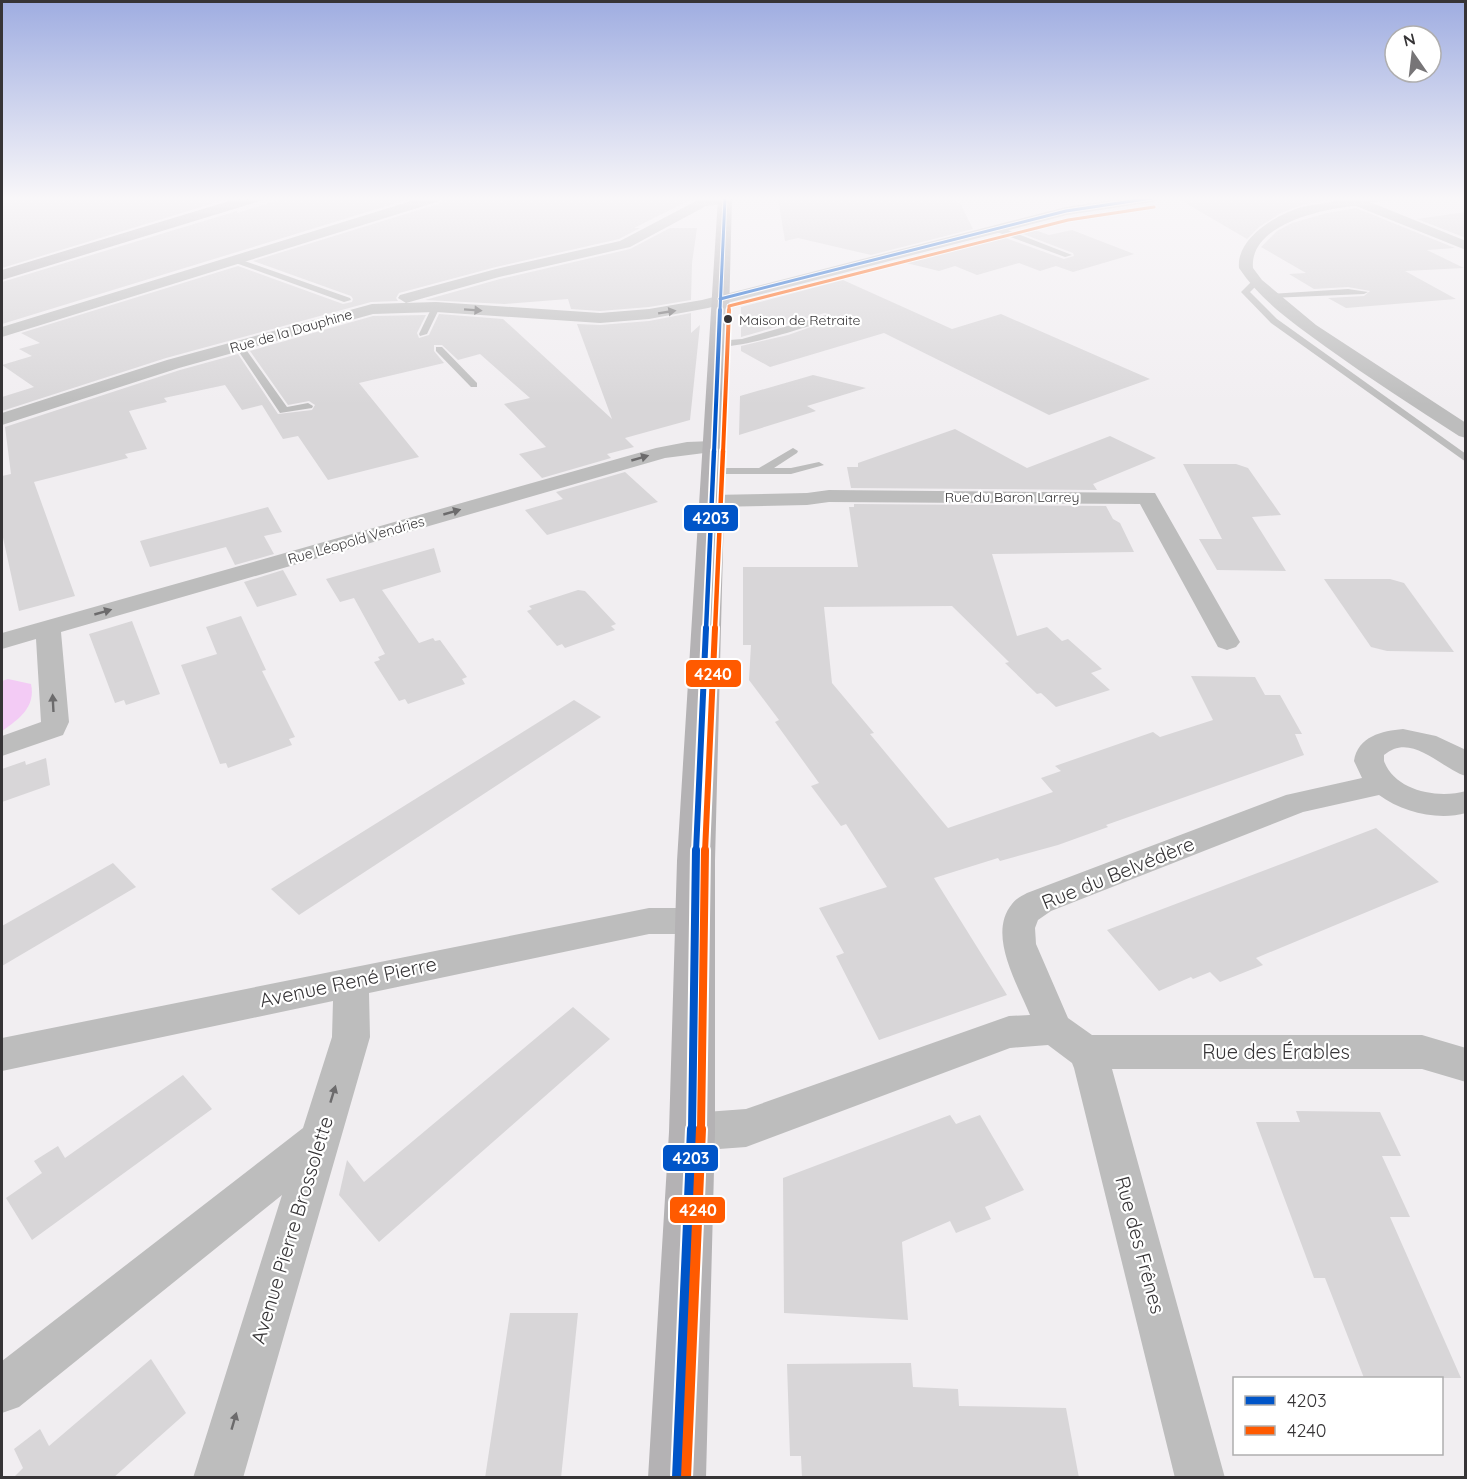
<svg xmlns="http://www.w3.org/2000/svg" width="1467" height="1479" font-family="Quicksand,sans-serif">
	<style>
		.green { fill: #f3cbf5 }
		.building { fill: #d8d6d8 }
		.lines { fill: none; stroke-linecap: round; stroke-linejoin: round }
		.lane { fill: #bdbdbd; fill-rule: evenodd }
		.street { fill: #bdbdbd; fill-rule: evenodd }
		.secondary { fill: #b4b2b4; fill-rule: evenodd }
		.bus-1-far5-casing { stroke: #fff; stroke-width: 5 }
		.bus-1-far4-casing { stroke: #fff; stroke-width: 7 }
		.bus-1-far3-casing { stroke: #fff; stroke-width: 8 }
		.bus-1-far2-casing { stroke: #fff; stroke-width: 10 }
		.bus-1-far1-casing { stroke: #fff; stroke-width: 12 }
		.bus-1-casing { stroke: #fff; stroke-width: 14 }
		.bus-2-far5-casing { stroke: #fff; stroke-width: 5 }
		.bus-2-far4-casing { stroke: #fff; stroke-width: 7 }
		.bus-2-far3-casing { stroke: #fff; stroke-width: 8 }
		.bus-2-far2-casing { stroke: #fff; stroke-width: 10 }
		.bus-2-far1-casing { stroke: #fff; stroke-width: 12 }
		.bus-2-casing { stroke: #fff; stroke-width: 14 }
		.bus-1-far5 { stroke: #0055c8; stroke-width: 3 }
		.bus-1-far4 { stroke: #0055c8; stroke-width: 4 }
		.bus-1-far3 { stroke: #0055c8; stroke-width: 4.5 }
		.bus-1-far2 { stroke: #0055c8; stroke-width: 6 }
		.bus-1-far1 { stroke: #0055c8; stroke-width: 8 }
		.bus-1 { stroke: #0055c8; stroke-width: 10 }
		.bus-2-far5 { stroke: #ff5a00; stroke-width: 3 }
		.bus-2-far4 { stroke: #ff5a00; stroke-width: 4 }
		.bus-2-far3 { stroke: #ff5a00; stroke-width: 4.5 }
		.bus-2-far2 { stroke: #ff5a00; stroke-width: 6 }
		.bus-2-far1 { stroke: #ff5a00; stroke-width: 8 }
		.bus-2 { stroke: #ff5a00; stroke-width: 10 }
		.oneway { fill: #6c6b6c }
		.bus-dot { fill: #363436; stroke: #fff; stroke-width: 2 }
		.labels { text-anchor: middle; stroke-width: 4.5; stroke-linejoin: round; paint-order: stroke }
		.bus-label { font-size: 14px; fill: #363436; stroke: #fff; text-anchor: start }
		.far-street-label { font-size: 14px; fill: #363436; stroke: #fff }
		.near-street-label { font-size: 20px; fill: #363436; stroke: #fff }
		.line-badge { stroke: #fff; stroke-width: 2 }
		.badge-label { font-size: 16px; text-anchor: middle; font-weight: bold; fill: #fff }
	</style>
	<rect width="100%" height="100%" fill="#f1eef1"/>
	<!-- green -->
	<path class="green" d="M8,679L31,684C36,707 19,719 2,731V681Z"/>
	<!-- building -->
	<g class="building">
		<polygon points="2,198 231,198 2,268"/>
		<polygon points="285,198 413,198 2,324 2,282 237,211 237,213"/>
		<polygon points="443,198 694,198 634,228 640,228 619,239 496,267 399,293 396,298 398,301 371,302 166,358 2,411 2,397 34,387 2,365 32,356 19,349 40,343 21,333 238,266 343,304 352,302 353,299 351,296 253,261 441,203"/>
		<polygon points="778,198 954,198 957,203 960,203 973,229 871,255 798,238 785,241"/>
		<polygon points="1177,198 1336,198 1302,205 1281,213 1259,227 1247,239"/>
		<polygon points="1356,208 1455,248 1427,250 1464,268 1405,271 1456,299 1346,308 1328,298 1364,296 1370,291 1348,287 1314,289 1289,274 1306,273 1261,247 1277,231 1292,223 1327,213"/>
		<polygon points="1466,212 1466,238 1417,219"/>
		<polygon points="670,228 697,228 692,263 691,300 649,307 600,311 571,309 568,299 505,304 425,300 500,279 630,249"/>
		<polygon points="1035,230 1049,235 1072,230 1134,254 1073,272 1056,266 1040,271 1019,263 977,275 955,266 939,271 898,261 1000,236 1064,259 1074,256 1073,253 1018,232"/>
		<polygon points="843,280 952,329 1001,314 1150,379 1049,415 884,333 770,367 741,351 741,346 788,335 831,320 831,315 825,313 741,337 741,307"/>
		<polygon points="691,313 691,333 700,325 690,420 625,438 634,447 607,454 611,458 542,478 519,454 546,447 504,404 530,398 480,354 458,360 442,345 434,345 434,351 444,363 359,383 419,457 328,480 298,436 283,439 262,405 242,410 225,385 164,398 167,402 129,411 147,449 125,454 128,458 34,482 75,596 19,611 2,533 2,476 11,474 5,427 180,370 238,354 278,414 312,410 315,405 309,401 288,405 250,351 373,316 426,315 417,333 419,338 429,335 439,314 503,319 612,419 577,324 600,325 649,321"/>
		<polygon points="813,375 866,388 807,406 816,411 739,435 740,396"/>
		<polygon points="955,429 1027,468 1110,436 1156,458 1093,484 1097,490 851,488 847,467 858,467 858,463"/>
		<polygon points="1183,464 1236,464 1248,468 1281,515 1252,517 1286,571 1217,570 1199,539 1222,539"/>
		<polygon points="625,472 658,502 547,535 525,510 563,499 556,492"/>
		<polygon points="854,504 1106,506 1113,519 1120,523 1134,552 992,554 1017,636 1047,627 1062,641 1068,639 1102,669 1091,673 1110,690 1056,707 1041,693 1037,694 1005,663 1009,662 952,606 824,607 832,683 874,733 870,734 948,828 1053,792 1041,778 1061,771 1055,766 1153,732 1160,737 1213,720 1191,676 1255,677 1265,695 1280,695 1302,734 1295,734 1304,755 1106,825 1108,827 1058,845 1000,861 998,858 934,878 1007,995 879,1040 836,956 844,953 819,908 887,887 846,824 841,826 811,786 819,783 775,722 779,720 749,680 751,645 743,645 743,567 858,567 849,507 854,507"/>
		<polygon points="268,507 282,532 264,536 274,554 235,565 226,547 150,567 140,541"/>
		<polygon points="434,548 441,572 382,590 419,643 433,638 435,641 440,640 467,677 462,679 465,684 408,704 405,699 399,701 374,662 380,660 378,657 385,654 354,598 340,602 326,579"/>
		<polygon points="283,570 297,595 257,607 244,582"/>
		<polygon points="1324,579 1390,579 1404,583 1454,652 1387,651 1371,647"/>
		<polygon points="578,590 585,591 616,624 611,626 615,630 565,648 562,644 557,646 527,611 532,609 529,606"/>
		<polygon points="241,616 266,670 262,671 295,737 289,739 292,745 228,768 226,763 220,764 181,665 217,654 206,627"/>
		<polygon points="132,621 160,694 126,705 124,700 115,703 89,634"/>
		<polygon points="574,700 601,717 299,915 271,889"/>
		<polygon points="46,758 50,785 2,802 2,769 25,761 26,765"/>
		<polygon points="1376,828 1439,882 1256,958 1263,965 1220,982 1210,972 1193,979 1191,977 1159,991 1107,930"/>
		<polygon points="113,863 136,887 2,966 2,926"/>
		<polygon points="573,1007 610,1039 379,1242 339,1195 347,1160 364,1182"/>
		<polygon points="183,1075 212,1109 32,1240 6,1198 42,1173 34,1161 58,1146 65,1158"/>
		<polygon points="1296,1111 1380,1112 1401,1156 1382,1156 1410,1217 1390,1217 1461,1378 1364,1378 1325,1278 1314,1278 1256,1122 1300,1122"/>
		<polygon points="950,1115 956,1124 980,1115 1024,1190 985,1207 991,1219 956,1233 950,1221 902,1242 908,1320 784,1313 783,1178"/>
		<polygon points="510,1313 578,1313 561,1478 485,1478"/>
		<polygon points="151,1359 186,1413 113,1478 13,1478 23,1468 14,1449 40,1429 49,1446"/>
		<polygon points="911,1363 913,1387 958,1389 959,1406 1066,1408 1079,1478 802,1478 801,1456 790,1456 787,1364"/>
	</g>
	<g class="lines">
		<!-- lane -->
		<g class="lane">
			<polygon points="1379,198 1408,198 1358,204 1355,202"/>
			<polygon points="994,227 1000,227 1072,255 1065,257 994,231"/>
			<polygon points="236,258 350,298 351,300 344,302 233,262 232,260"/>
			<polygon points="1252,281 1259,283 1250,292 1277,319 1466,454 1466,462 1271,323 1241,292"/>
			<polygon points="1348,289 1368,292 1364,294 1270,298 1266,296 1270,294"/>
			<polygon points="436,304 440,307 427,334 420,336 419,334 432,307"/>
			<path d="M826,315L829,316V320C808,326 728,354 713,344L717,341L742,339Z"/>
			<polygon points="236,344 242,344 287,407 308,403 313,406 312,408 280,413 235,346"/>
			<polygon points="436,347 442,347 477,383 477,387 471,387 436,351"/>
			<polygon points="793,448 798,451 797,453 774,468 791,468 819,462 824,465 791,474 713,474 708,471 713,468 759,468"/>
		</g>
		<!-- street -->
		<g class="street">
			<polygon points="421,198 441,198 440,201 2,337 2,327"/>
			<polygon points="710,198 731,200 730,203 706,206 630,247 499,277 406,303 398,298 400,295 496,269 620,241 698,200"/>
			<polygon points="1126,198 1159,198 1153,202 1067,215 708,308 649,319 600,323 436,312 373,314 179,368 2,425 2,413 167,360 372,304 436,302 600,313 649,309 702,300 1066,207"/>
			<path d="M1342,198H1360L1466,241V250L1356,206C1325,208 1249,224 1253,268L1262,280L1316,325L1466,423V438L1459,436C1414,407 1369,378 1326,347C1294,324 1261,301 1239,268C1236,237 1278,214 1302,207C1314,204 1334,203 1342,198Z"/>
			<polygon points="713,441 720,443 723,447 720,451 665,458 61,632 69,722 63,735 2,756 2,736 41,722 36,639 2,649 2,633 656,448 687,442"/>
			<polygon points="829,490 1155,493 1240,642 1236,647 1227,650 1218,647 1140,504 829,502 807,505 712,507 704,506 701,501 704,496 712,495 807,493"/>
			<path d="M1403,729L1436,736L1466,750V776C1441,769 1412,731 1384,755V761C1395,791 1438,799 1466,791V813C1438,821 1402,812 1379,795L1303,812L1051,911L1038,920L1035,928L1036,944L1068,1018L1092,1035H1422L1466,1048V1082L1422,1069H1112L1225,1478H1175L1074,1068L1072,1063L1048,1045L1010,1048L746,1147L692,1151L678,1145L672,1132L678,1119L692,1113L746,1109L1009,1016L1030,1015C1017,983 987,934 1012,904C1015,899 1022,896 1027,893L1286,795L1362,778L1354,761C1358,736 1382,731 1403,729Z"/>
			<polygon points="649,908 695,908 707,912 712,921 707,930 695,934 649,934 369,993 370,1037 243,1478 193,1478 282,1195 19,1407 2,1413 2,1361 303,1128 332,1037 333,1001 2,1071 2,1038"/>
		</g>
		<!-- secondary -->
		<g class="secondary">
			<polygon points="239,198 262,198 260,201 2,280 2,270"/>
			<polygon points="718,198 732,198 715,861 715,1132 706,1478 648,1478 669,1132 677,861"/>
		</g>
		<defs>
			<g id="bus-1-far5">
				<polyline points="720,299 1066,211 1152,198"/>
				<polyline points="720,311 725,198"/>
			</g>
			<polyline id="bus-1-far4" points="714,453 720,310"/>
			<polyline id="bus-1-far3" points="706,630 714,451"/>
			<polyline id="bus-1-far2" points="696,852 706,628"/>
			<polyline id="bus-1-far1" points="692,1130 696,850"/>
			<polyline id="bus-1" points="677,1478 692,1129"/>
			<polyline id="bus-2-far5" points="729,311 729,306 1068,220 1154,207"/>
			<polyline id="bus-2-far4" points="723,453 729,310"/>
			<polyline id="bus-2-far3" points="715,630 723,451"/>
			<polyline id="bus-2-far2" points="705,852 715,628"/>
			<polyline id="bus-2-far1" points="701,1130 705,850"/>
			<polyline id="bus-2" points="686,1478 701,1129"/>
		</defs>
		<!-- bus-1-far5 casing -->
		<use href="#bus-1-far5" class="bus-1-far5-casing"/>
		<!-- bus-1-far4 casing -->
		<use href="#bus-1-far4" class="bus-1-far4-casing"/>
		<!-- bus-1-far3 casing -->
		<use href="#bus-1-far3" class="bus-1-far3-casing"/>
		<!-- bus-1-far2 casing -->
		<use href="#bus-1-far2" class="bus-1-far2-casing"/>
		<!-- bus-1-far1 casing -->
		<use href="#bus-1-far1" class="bus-1-far1-casing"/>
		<!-- bus-1 casing -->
		<use href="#bus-1" class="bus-1-casing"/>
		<!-- bus-2-far5 casing -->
		<use href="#bus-2-far5" class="bus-2-far5-casing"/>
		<!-- bus-2-far4 casing -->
		<use href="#bus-2-far4" class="bus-2-far4-casing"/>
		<!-- bus-2-far3 casing -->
		<use href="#bus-2-far3" class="bus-2-far3-casing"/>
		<!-- bus-2-far2 casing -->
		<use href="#bus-2-far2" class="bus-2-far2-casing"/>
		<!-- bus-2-far1 casing -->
		<use href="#bus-2-far1" class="bus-2-far1-casing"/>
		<!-- bus-2 casing -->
		<use href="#bus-2" class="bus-2-casing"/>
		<!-- bus-1-far5 -->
		<use href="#bus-1-far5" class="bus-1-far5"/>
		<!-- bus-1-far4 -->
		<use href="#bus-1-far4" class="bus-1-far4"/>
		<!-- bus-1-far3 -->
		<use href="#bus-1-far3" class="bus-1-far3"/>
		<!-- bus-1-far2 -->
		<use href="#bus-1-far2" class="bus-1-far2"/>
		<!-- bus-1-far1 -->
		<use href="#bus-1-far1" class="bus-1-far1"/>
		<!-- bus-1 -->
		<use href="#bus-1" class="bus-1"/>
		<!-- bus-2-far5 -->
		<use href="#bus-2-far5" class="bus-2-far5"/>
		<!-- bus-2-far4 -->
		<use href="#bus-2-far4" class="bus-2-far4"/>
		<!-- bus-2-far3 -->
		<use href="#bus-2-far3" class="bus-2-far3"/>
		<!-- bus-2-far2 -->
		<use href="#bus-2-far2" class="bus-2-far2"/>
		<!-- bus-2-far1 -->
		<use href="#bus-2-far1" class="bus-2-far1"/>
		<!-- bus-2 -->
		<use href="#bus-2" class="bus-2"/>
	</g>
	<!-- one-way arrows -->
	<defs><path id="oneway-solid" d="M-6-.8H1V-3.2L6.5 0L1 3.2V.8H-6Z" transform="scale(1.5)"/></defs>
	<g class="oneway">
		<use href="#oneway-solid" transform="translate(473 310) rotate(4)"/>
		<use href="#oneway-solid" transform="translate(667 312) rotate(-9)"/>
		<use href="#oneway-solid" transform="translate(640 458) rotate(-16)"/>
		<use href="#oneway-solid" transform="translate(452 512) rotate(-16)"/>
		<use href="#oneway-solid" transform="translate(103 612) rotate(-16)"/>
		<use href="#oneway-solid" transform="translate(53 703) rotate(-93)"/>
		<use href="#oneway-solid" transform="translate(333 1094) rotate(-73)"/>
		<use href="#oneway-solid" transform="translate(234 1421) rotate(-74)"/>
	</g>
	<!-- sky -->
	<linearGradient id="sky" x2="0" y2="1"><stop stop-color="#9fade1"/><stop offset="0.49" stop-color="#f9f7f9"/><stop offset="1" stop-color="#f9f7f9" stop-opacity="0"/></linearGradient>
	<rect width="1467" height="405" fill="url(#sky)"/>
	<!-- markers -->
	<circle class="bus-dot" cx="728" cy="319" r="5"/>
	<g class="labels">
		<!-- bus labels -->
		<g class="bus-label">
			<text x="739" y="325">Maison de Retraite</text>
		</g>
		<!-- far-street labels -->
		<g class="far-street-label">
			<text transform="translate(291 331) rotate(-16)" y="5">Rue de la Dauphine</text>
			<text x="1012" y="502">Rue du Baron Larrey</text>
			<text transform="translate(356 540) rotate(-16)" y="5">Rue Léopold Vendries</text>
		</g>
		<!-- near-street labels -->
		<g class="near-street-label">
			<text transform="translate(1118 873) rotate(-22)" y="7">Rue du Belvédère</text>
			<text transform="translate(348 982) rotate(-12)" y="7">Avenue René Pierre</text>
			<text x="1276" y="1059">Rue des Érables</text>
			<text transform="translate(292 1230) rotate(-73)" y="7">Avenue Pierre Brossolette</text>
			<text transform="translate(1140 1245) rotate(75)" y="7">Rue des Frênes</text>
		</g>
	</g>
	<g class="line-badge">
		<rect x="683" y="504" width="56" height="28" rx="6" fill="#0055c8"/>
		<rect x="685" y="659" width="57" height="29" rx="6" fill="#ff5a00"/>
		<rect x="662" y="1144" width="57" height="28" rx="6" fill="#0055c8"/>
		<rect x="669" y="1196" width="57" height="28" rx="6" fill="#ff5a00"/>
	</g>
	<g class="badge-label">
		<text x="711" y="524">4203</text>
		<text x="713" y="680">4240</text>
		<text x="691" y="1164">4203</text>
		<text x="698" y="1216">4240</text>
	</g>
	<!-- border -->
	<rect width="1467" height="1479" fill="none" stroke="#363436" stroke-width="6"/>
	<!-- legend -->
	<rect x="1233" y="1377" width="210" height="78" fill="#ffffff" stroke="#afaeaf" stroke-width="1.5"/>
	<rect x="1245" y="1396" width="30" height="9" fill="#0055c8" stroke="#afaeaf" stroke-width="1.5"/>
	<text x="1287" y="1407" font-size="18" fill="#363436">4203</text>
	<rect x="1245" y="1426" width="30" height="9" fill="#ff5a00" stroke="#afaeaf" stroke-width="1.5"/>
	<text x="1287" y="1437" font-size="18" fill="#363436">4240</text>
	<!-- north arrow -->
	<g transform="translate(1413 54) rotate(346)"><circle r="28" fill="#ffffff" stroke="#afaeaf" stroke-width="1.5"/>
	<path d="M0-4.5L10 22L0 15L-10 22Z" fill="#777577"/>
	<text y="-9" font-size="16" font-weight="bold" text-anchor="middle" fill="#363436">N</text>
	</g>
</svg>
